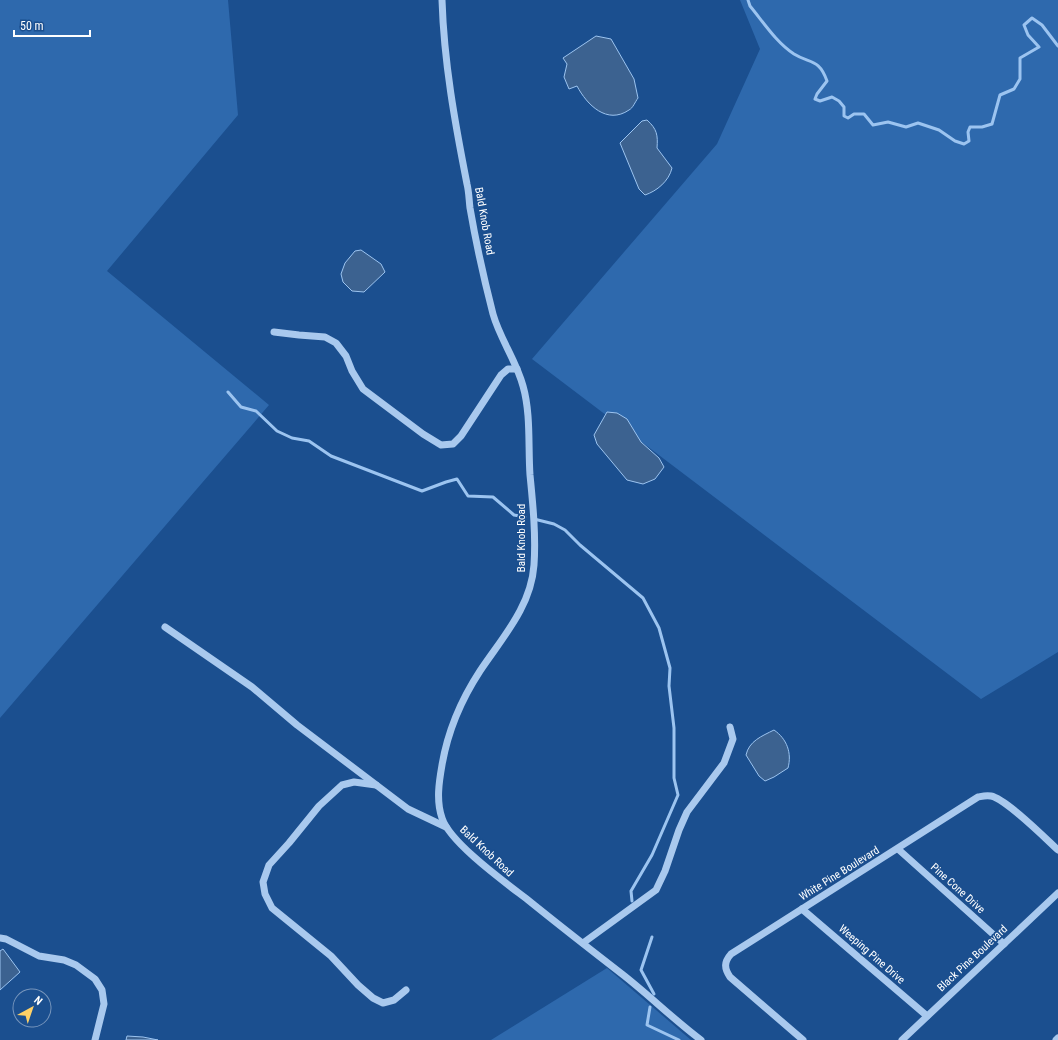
<svg xmlns="http://www.w3.org/2000/svg" width="1058" height="1040" font-family="'Roboto Condensed',sans-serif">
	<style>
		.green { fill: #2e69ad }
		.water { fill: #3c6290; stroke: #9cc4f0 }
		.lines { fill: none; stroke-linecap: round; stroke-linejoin: round }
		.stream { stroke: #9cc4f0; stroke-width: 3 }
		.minor { stroke: #a9c9ee; stroke-width: 7 }
		.labels { text-anchor: middle; stroke-width: 3.5; stroke-linejoin: round; paint-order: stroke }
		.street-label { font-size: 11px; fill: #fff; stroke: #1b4f8f }
	</style>
	<rect width="100%" height="100%" fill="#1b4f8f"/>
	<!-- green -->
	<g class="green">
		<polygon points="0,0 228,0 238,115 107,271 269,405 0,718"/>
		<polygon points="740,0 1058,0 1058,652 981,699 532,359 717,144 760,49"/>
		<polygon points="607,968 691,1040 491,1040"/>
	</g>
	<!-- water -->
	<g class="water">
		<path d="M596,36L611,39L634,79L638,98C635,102 633,108 629,110C607,125 587,105 577,86L569,89L564,77L567,64L563,58Z"/>
		<path d="M647,120C657,129 658,135 657,148L672,168C669,181 657,191 645,195L639,189L620,143L642,121Z"/>
		<polygon points="361,250 381,264 385,272 364,292 352,291 343,282 341,274 345,263 355,251"/>
		<polygon points="607,412 617,413 627,419 641,442 659,458 664,467 655,479 643,484 627,480 597,444 594,435"/>
		<path d="M774,730C787,739 792,753 788,768L774,777L765,781L759,776L746,755C749,741 762,736 774,730Z"/>
		<polygon points="3,949 20,972 0,990 0,951"/>
		<polygon points="127,1036 143,1037 158,1040 126,1040"/>
	</g>
	<g class="lines">
		<!-- stream -->
		<g class="stream">
			<path d="M748,0L750,6C764,23 776,42 794,54C810,64 819,58 827,81L817,94L815,99L820,101L832,97L839,101L844,107V116L848,118L854,114H864L873,125L888,122L906,127L918,123L939,130L955,141L964,144L969,141L968,132L970,127H982L992,124L1000,95L1014,89L1020,79V58L1039,47L1028,35L1024,25L1032,18L1042,25L1058,46"/>
			<polyline points="228,392 241,407 256,411 277,431 292,438 309,441 331,456 422,491 446,482 457,479 468,496 493,497 514,515 525,517"/>
			<polyline points="534,519 554,524 565,530 580,545 643,598 659,628 670,668 669,686 674,728 674,778 678,795 652,855 631,891 632,901"/>
			<polyline points="652,937 641,970 654,994"/>
			<polyline points="650,1007 647,1025 679,1040"/>
		</g>
		<!-- minor -->
		<g class="minor">
			<path d="M442,0C444,63 455,123 467,184C469,192 469,200 470,208C476,243 484,279 493,314C500,339 516,360 523,386C531,414 528,446 530,475C533,505 536,536 534,565C531,607 502,638 480,671C461,700 448,730 442,765C439,782 436,801 442,818C450,843 506,883 528,900C559,925 591,950 622,974C649,995 673,1019 701,1040"/>
			<polyline points="274,332 299,335 325,337 336,343 346,356 352,371 363,389 423,434 441,445 453,444 461,436 501,375 508,369 517,369"/>
			<polyline points="165,627 252,687 297,725 408,809 446,827"/>
			<polyline points="376,785 354,782 342,785 319,806 289,843 269,865 263,882 265,894 272,908 331,956 358,985 373,998 383,1003 394,1000 406,990"/>
			<polyline points="898,849 1004,944"/>
			<polyline points="802,909 927,1016"/>
			<polyline points="0,938 6,939 39,956 64,960 76,965 95,979 102,990 104,1004 95,1040"/>
			<polyline points="583,943 656,890 665,871 679,830 687,812 724,763 733,739 730,727"/>
			<path d="M803,1040L730,977C724,968 724,962 731,954L978,797C983,796 986,795 991,796C1006,799 1044,837 1058,850"/>
			<polyline points="902,1040 1058,893"/>
			<polyline points="1056,1040 1058,1038"/>
		</g>
	</g>
	<g class="labels">
		<!-- street labels -->
		<g class="street-label">
			<text transform="translate(485 221) rotate(80)" y="4">Bald Knob Road</text>
			<text transform="translate(521 538) rotate(-90)" y="4">Bald Knob Road</text>
			<text transform="translate(487 851) rotate(43)" y="4">Bald Knob Road</text>
			<text transform="translate(839 873) rotate(-32)" y="4">White Pine Boulevard</text>
			<text transform="translate(958 888) rotate(42)" y="4">Pine Cone Drive</text>
			<text transform="translate(872 954) rotate(41)" y="4">Weeping Pine Drive</text>
			<text transform="translate(972 958) rotate(-43)" y="4">Black Pine Boulevard</text>
		</g>
	</g>
	<!-- north arrow -->
	<g transform="translate(32 1008) rotate(40)"><circle r="19" fill="#1b4f8f" stroke="#7695bc"/>
	<path d="M0-3L7 15L0 10L-7 15Z" fill="#ffd166"/>
	<text y="-6" font-size="11" font-weight="bold" text-anchor="middle" fill="#ffffff">N</text>
	</g>
	<!-- scale -->
	<path d="M14 30v6h76v-6" fill="none" stroke="#ffffff" stroke-width="2"/>
	<text x="20" y="30" font-size="12" fill="#ffffff" stroke="#1b4f8f" stroke-width="3" paint-order="stroke">50 m</text>
</svg>
